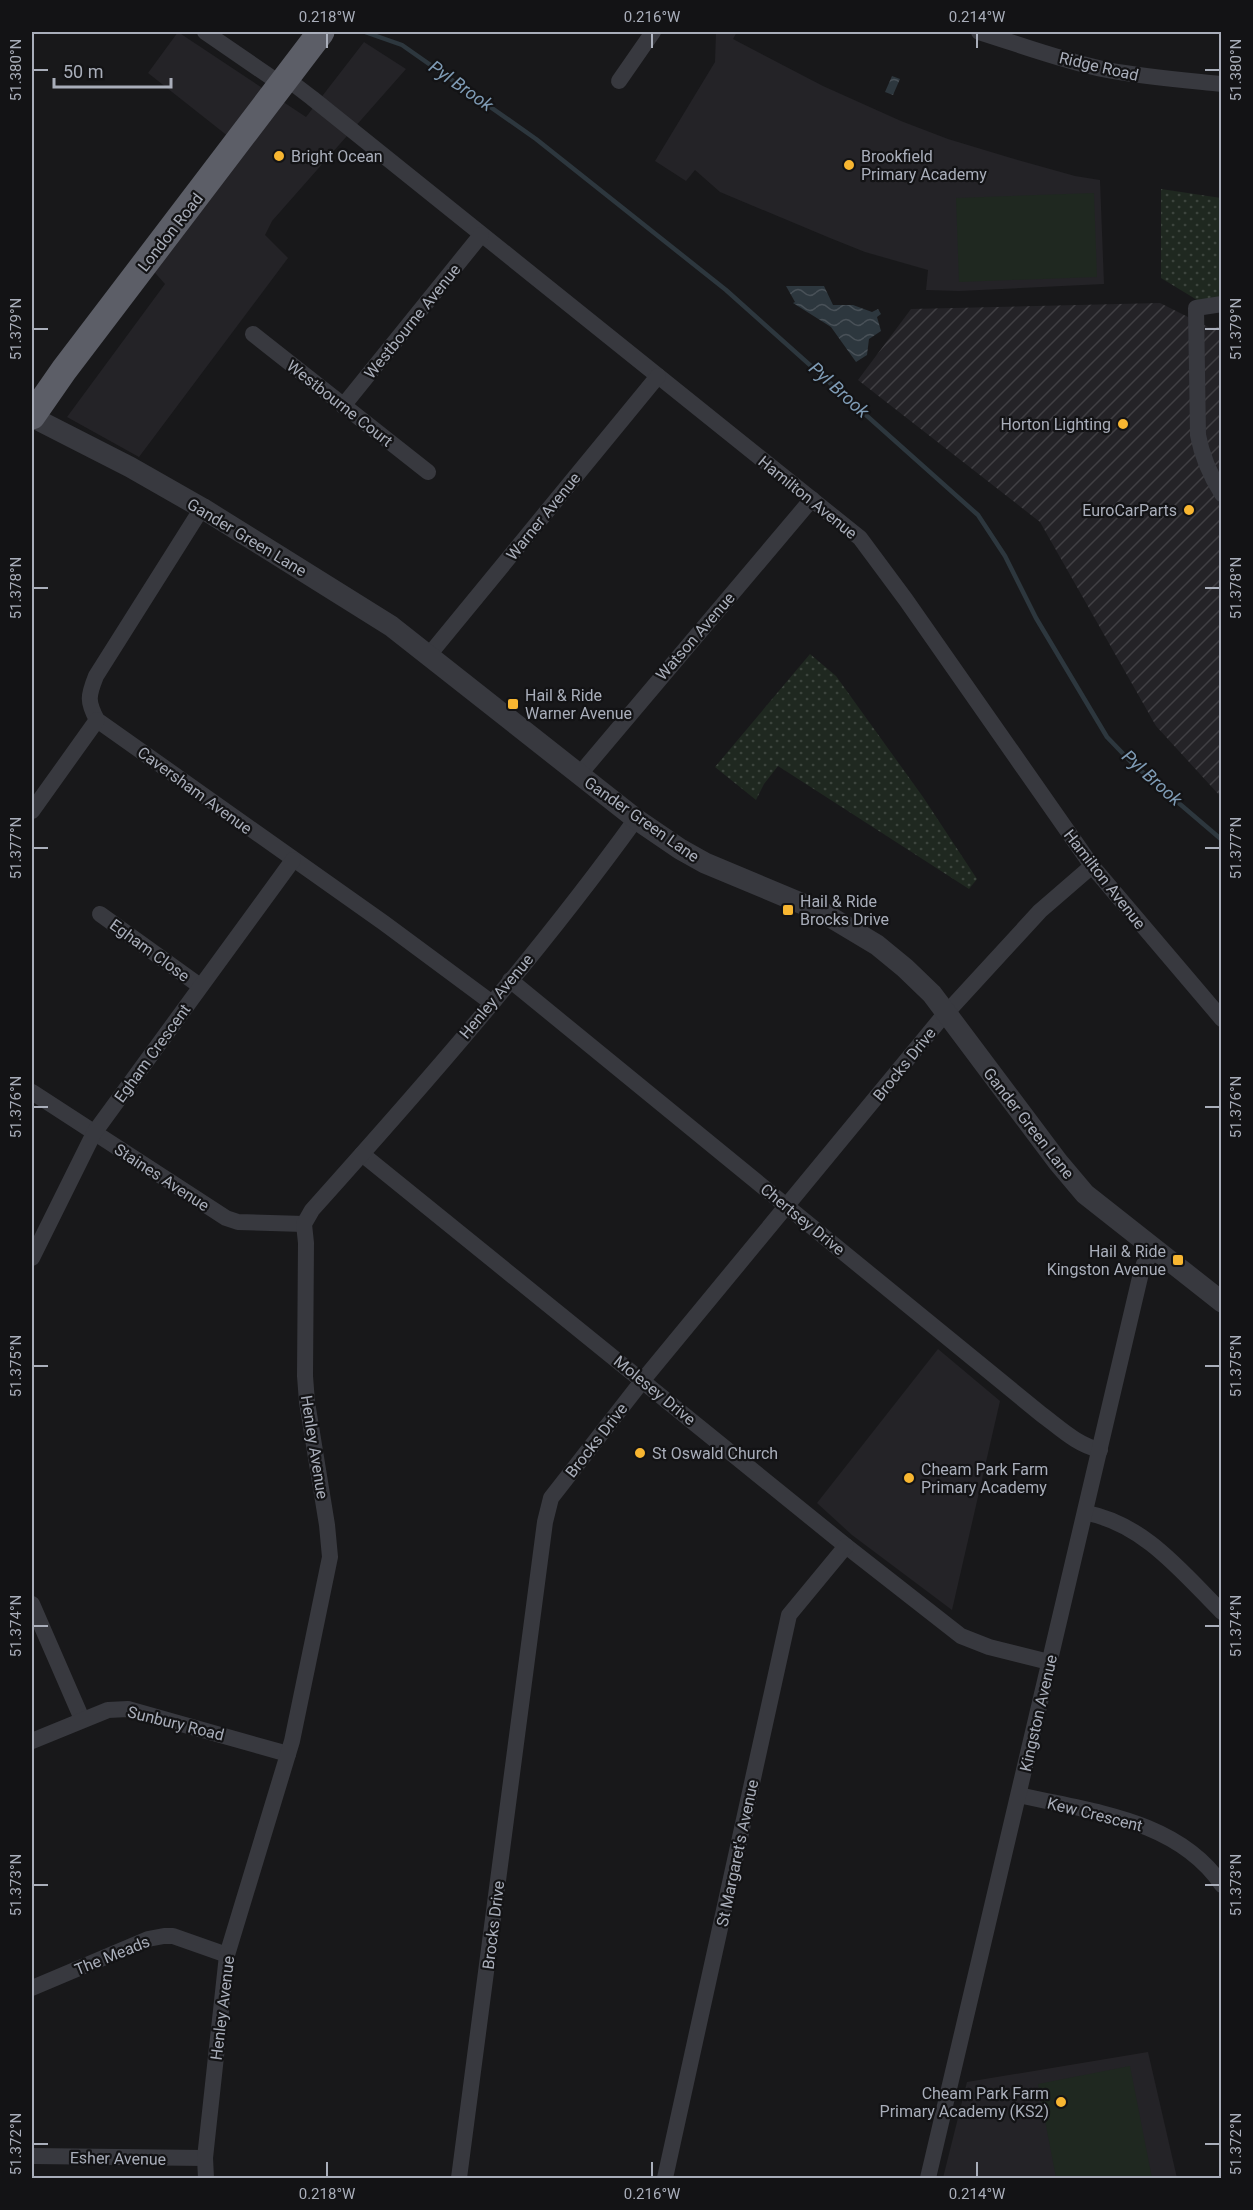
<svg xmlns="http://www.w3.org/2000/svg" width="1253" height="2210" font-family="Roboto,sans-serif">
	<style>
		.built { fill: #242327 }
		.industrial { fill: url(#industrial-furrows) }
		.green { fill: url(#green-dots) }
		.pitch { fill: #1f2820 }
		.water { fill: url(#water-waves) }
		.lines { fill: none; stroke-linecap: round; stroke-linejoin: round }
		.stream { stroke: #2d373e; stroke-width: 4.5 }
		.minor { stroke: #38393f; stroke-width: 16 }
		.tertiary { stroke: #38393f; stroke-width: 21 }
		.trunk { stroke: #5c5e67; stroke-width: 27 }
		.ticks { fill: none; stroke: #a9aeba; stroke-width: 2 }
		.poi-dot { fill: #f8b631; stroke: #131315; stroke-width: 2 }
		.labels { text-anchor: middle; stroke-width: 4.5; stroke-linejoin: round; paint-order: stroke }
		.street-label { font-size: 16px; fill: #a9aeba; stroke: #131315 }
		.poi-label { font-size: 16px; fill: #a9aeba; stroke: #131315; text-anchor: start }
		.water-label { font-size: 18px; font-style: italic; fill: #7f9cb6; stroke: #131315 }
		.neatline { fill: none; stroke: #a9aeba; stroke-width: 2 }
		.ticks-label { font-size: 15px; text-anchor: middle; fill: #a9aeba }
	</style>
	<defs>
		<pattern id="industrial-furrows" width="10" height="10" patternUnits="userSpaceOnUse" patternTransform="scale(1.5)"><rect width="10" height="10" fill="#242327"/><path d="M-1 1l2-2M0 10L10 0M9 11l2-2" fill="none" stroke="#414044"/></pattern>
		<pattern id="green-dots" width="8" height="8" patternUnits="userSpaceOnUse" patternTransform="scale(1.5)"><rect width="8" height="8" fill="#1f2820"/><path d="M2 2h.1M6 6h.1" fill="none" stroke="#3d453e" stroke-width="1.8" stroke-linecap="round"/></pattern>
		<pattern id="water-waves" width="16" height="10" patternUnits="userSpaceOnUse" patternTransform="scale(1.5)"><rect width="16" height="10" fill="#2d373e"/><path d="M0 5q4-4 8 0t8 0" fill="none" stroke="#495158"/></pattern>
	</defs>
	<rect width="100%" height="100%" fill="#18181a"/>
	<!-- built -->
	<g class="built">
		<polygon points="178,32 306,117 364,42 406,69 272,221 265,235 288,258 139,457 67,417 165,284 140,256 229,137 148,73"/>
		<polygon points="716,32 737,32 733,39 823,86 901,121 948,139 1011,158 1075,176 1100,180 1104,284 959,291 926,290 928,270 865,252 830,238 720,192 695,170 686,181 655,161 715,62"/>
		<polygon points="938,1349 1000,1401 952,1610 852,1535 817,1503"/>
		<polygon points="1148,2052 1177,2178 943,2178 967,2082"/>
	</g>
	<!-- industrial -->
	<polygon class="industrial" points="1160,303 1208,327 1221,327 1221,797 1156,726 1040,522 858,380 911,309"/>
	<!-- green -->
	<g class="green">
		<polygon points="1161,189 1221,198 1221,302 1202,303 1161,278"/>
		<polygon points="810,654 836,676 923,797 977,879 969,889 778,766 764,784 756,800 715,767"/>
	</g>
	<!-- pitch -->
	<g class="pitch">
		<polygon points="1094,193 1097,277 959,282 956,198"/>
		<polygon points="1130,2066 1152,2178 1056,2178 1038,2084"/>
	</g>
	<!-- water -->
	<g class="water">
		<polygon points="892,76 900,79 893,95 885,92"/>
		<polygon points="786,286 824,286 833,305 853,305 872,312 878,309 881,314 877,317 881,331 869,339 867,355 856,362 831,327 793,303 795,302"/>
	</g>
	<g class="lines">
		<!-- stream -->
		<polyline class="stream" points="365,32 402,45 536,139 726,290 978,515 1005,556 1036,618 1107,737 1133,764 1222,840"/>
		<!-- minor -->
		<g class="minor">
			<polyline points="205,32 275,80 295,85 312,98 860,538 906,600 1092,866 1222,1019"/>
			<path d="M979,32C1021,45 1063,61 1107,70C1145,77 1183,80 1222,84"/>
			<polyline points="619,81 653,32"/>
			<path d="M1222,304L1196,308L1198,435C1202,457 1210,475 1222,494"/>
			<polyline points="253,334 428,472"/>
			<polyline points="343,406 481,235"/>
			<path d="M202,508L96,676C88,696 87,701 97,720L384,923L492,1003"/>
			<polyline points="429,655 658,376"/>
			<polyline points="579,775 812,499"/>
			<polyline points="32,811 97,720"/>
			<polyline points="100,914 200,986"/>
			<path d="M510,980L1041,1414C1060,1428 1077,1445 1100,1450"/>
			<polyline points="32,1092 226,1218 238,1222 304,1224"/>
			<polyline points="362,1154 846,1546 961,1636 989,1647 1049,1662"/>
			<polyline points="32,1258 94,1133 293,860"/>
			<path d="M1087,1513C1144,1524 1182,1572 1222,1612"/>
			<polyline points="32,1604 82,1719"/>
			<polyline points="32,1741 108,1710 128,1709 288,1754"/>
			<path d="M1019,1795C1091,1812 1177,1819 1222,1885"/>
			<polyline points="32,1988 148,1939 164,1936 173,1936 227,1955"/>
			<polyline points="32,2156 205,2158"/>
			<path d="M206,2178L205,2158L227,1955L292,1741L330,1557L327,1525L307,1402L305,1376L306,1243L304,1224L312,1210C425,1084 537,956 636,819"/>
			<polyline points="459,2178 545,1522 551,1498 643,1380 939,1021 1040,911 1092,866"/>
			<polyline points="665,2178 789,1615 846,1546"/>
			<path d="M928,2178C999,1877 1072,1576 1141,1273L1144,1264L1154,1250"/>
		</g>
		<!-- tertiary -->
		<polyline class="tertiary" points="32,417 130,467 202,508 391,626 636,819 680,849 705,863 822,912 877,945 905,968 932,994 1058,1162 1085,1194 1222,1302"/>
		<!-- trunk -->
		<polyline class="trunk" points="32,416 64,370 321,32"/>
	</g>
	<!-- ticks -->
	<path class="ticks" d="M327,33V48M652,33V48M977,33V48M33,70H48M1205,70H1220M33,329H48M1205,329H1220M33,588H48M1205,588H1220M33,848H48M1205,848H1220M33,1107H48M1205,1107H1220M33,1366H48M1205,1366H1220M33,1626H48M1205,1626H1220M33,1885H48M1205,1885H1220M33,2144H48M1205,2144H1220M327,2162V2177M652,2162V2177M977,2162V2177"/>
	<!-- markers -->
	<g class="poi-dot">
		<circle cx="279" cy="156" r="6"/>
		<circle cx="849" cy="165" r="6"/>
		<circle cx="1123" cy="424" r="6"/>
		<circle cx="1189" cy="510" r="6"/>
		<rect x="507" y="698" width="12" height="12" rx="3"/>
		<rect x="782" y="904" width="12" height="12" rx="3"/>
		<rect x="1172" y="1254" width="12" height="12" rx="3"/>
		<circle cx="640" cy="1453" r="6"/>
		<circle cx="909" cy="1478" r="6"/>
		<circle cx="1061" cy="2102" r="6"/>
	</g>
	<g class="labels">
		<!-- street labels -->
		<g class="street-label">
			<text transform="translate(1099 66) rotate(13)" y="6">Ridge Road</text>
			<text transform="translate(170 232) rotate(-52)" y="6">London Road</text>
			<text transform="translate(412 321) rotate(-51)" y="6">Westbourne Avenue</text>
			<text transform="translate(340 403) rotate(38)" y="6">Westbourne Court</text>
			<text transform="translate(808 497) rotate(39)" y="6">Hamilton Avenue</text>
			<text transform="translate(543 516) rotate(-51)" y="6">Warner Avenue</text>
			<text transform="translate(247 537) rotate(31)" y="6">Gander Green Lane</text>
			<text transform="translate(695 636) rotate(-49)" y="6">Watson Avenue</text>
			<text transform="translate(195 790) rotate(36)" y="6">Caversham Avenue</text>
			<text transform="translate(642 819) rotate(35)" y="6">Gander Green Lane</text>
			<text transform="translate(1105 879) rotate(52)" y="6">Hamilton Avenue</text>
			<text transform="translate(150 950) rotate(36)" y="6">Egham Close</text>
			<text transform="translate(496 996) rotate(-50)" y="6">Henley Avenue</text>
			<text transform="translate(152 1053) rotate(-54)" y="6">Egham Crescent</text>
			<text transform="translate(904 1064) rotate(-51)" y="6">Brocks Drive</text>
			<text transform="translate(1029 1123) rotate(52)" y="6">Gander Green Lane</text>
			<text transform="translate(162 1177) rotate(33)" y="6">Staines Avenue</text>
			<text transform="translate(803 1219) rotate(39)" y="6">Chertsey Drive</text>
			<text transform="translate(655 1390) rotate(39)" y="6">Molesey Drive</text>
			<text transform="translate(596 1440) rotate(-52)" y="6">Brocks Drive</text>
			<text transform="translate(315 1447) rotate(81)" y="6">Henley Avenue</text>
			<text transform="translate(1038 1713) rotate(-77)" y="6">Kingston Avenue</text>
			<text transform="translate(176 1723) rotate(14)" y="6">Sunbury Road</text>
			<text transform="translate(1095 1814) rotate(14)" y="6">Kew Crescent</text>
			<text transform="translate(737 1853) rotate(-78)" y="6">St Margaret's Avenue</text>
			<text transform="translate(493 1925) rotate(-83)" y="6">Brocks Drive</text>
			<text transform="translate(112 1955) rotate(-22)" y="6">The Meads</text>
			<text transform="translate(222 2008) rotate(-83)" y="6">Henley Avenue</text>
			<text transform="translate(118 2158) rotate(1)" y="6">Esher Avenue</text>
		</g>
		<!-- poi labels -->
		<g class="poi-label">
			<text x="291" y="162">Bright Ocean</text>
			<text x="861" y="162">Brookfield<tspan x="861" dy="18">Primary Academy</tspan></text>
			<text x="1111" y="430" text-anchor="end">Horton Lighting</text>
			<text x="1177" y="516" text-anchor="end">EuroCarParts</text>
			<text x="525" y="701">Hail &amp; Ride<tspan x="525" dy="18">Warner Avenue</tspan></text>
			<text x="800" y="907">Hail &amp; Ride<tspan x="800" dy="18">Brocks Drive</tspan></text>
			<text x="1166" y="1257" text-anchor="end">Hail &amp; Ride<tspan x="1166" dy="18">Kingston Avenue</tspan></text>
			<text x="652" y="1459">St Oswald Church</text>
			<text x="921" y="1475">Cheam Park Farm<tspan x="921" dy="18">Primary Academy</tspan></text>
			<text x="1049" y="2099" text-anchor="end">Cheam Park Farm<tspan x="1049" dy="18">Primary Academy (KS2)</tspan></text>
		</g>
		<!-- water labels -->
		<g class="water-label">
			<text transform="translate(461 86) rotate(35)" y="6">Pyl Brook</text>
			<text transform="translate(839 390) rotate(42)" y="6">Pyl Brook</text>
			<text transform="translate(1152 778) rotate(42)" y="6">Pyl Brook</text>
		</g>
	</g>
	<!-- border -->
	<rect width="1253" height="2210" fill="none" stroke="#131315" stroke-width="66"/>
	<!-- scale -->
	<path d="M54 78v9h117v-9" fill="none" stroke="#a9aeba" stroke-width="3"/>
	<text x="63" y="78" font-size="18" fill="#a9aeba" stroke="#131315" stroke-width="4.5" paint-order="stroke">50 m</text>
	<rect x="33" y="33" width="1187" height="2144" class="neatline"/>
	<g class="ticks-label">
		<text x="327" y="22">0.218°W</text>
		<text x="652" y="22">0.216°W</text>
		<text x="977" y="22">0.214°W</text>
		<text transform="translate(16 70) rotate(-90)" y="5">51.380°N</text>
		<text transform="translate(1236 70) rotate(-90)" y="5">51.380°N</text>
		<text transform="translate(16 329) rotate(-90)" y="5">51.379°N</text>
		<text transform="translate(1236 329) rotate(-90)" y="5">51.379°N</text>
		<text transform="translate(16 588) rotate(-90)" y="5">51.378°N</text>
		<text transform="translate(1236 588) rotate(-90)" y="5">51.378°N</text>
		<text transform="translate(16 848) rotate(-90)" y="5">51.377°N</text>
		<text transform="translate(1236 848) rotate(-90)" y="5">51.377°N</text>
		<text transform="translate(16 1107) rotate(-90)" y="5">51.376°N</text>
		<text transform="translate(1236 1107) rotate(-90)" y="5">51.376°N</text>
		<text transform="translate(16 1366) rotate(-90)" y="5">51.375°N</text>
		<text transform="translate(1236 1366) rotate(-90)" y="5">51.375°N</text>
		<text transform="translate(16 1626) rotate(-90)" y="5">51.374°N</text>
		<text transform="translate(1236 1626) rotate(-90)" y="5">51.374°N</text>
		<text transform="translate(16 1885) rotate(-90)" y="5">51.373°N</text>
		<text transform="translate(1236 1885) rotate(-90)" y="5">51.373°N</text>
		<text transform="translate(16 2144) rotate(-90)" y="5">51.372°N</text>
		<text transform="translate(1236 2144) rotate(-90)" y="5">51.372°N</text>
		<text x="327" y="2199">0.218°W</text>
		<text x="652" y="2199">0.216°W</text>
		<text x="977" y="2199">0.214°W</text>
	</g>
</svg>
